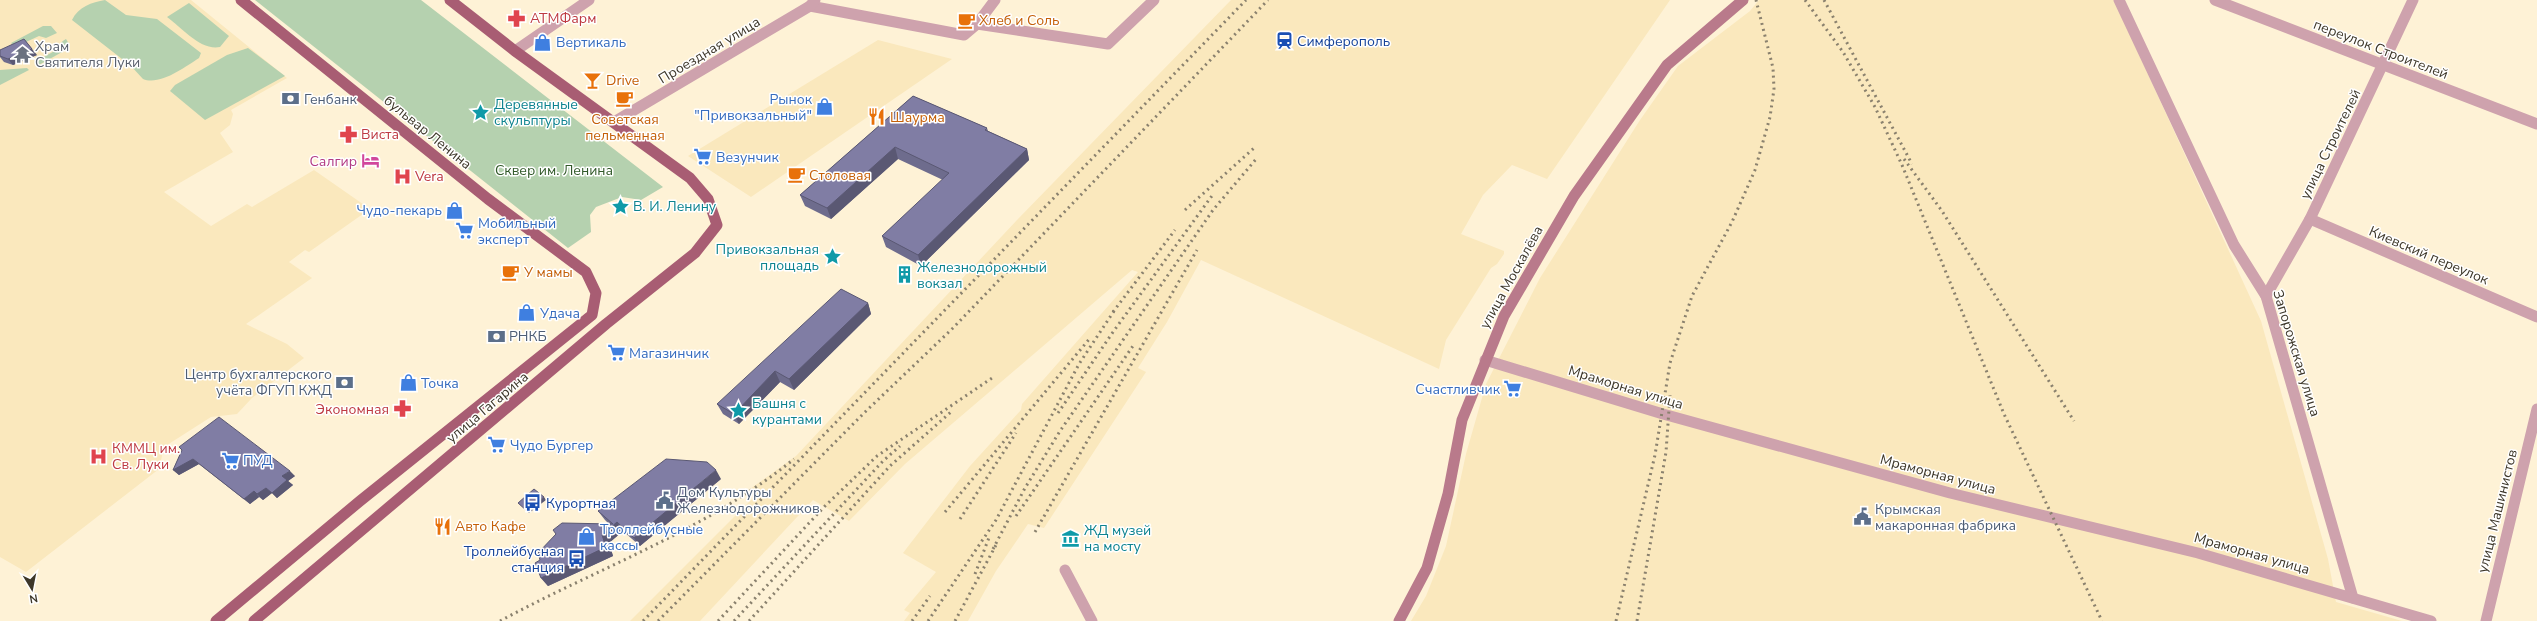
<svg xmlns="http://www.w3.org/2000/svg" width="2537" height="621" font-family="'Nunito Sans',sans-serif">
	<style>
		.built { fill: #fae8bd }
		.green { fill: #b5d1af }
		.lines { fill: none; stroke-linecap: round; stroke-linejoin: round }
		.minor { stroke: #cea2ad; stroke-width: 11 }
		.tertiary { stroke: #cea2ad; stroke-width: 11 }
		.secondary { stroke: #b97a8b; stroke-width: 11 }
		.primary { stroke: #a85d73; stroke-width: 11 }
		.rail { stroke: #8a816e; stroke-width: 3; stroke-dasharray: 2 4; stroke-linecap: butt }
		.wall { fill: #6e6c8d }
		.shaded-wall { fill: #5a5873 }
		.building { fill: #807da4; stroke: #5a5873 }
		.labels { text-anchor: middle; stroke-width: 3; stroke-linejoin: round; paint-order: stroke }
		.health-label { font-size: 14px; fill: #be3a42; stroke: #fff; text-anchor: start }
		.food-label { font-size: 14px; fill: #c56008; stroke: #fff; text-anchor: start }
		.transit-label { font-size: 14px; fill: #164399; stroke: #fff; text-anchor: start }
		.shop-label { font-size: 14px; fill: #366cbe; stroke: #fff; text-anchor: start }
		.worship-label { font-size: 14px; fill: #5b616d; stroke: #fff; text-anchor: start }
		.street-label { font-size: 14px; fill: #3d3729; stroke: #fff }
		.service-label { font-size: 14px; fill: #4e5e75; stroke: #fff; text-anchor: start }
		.culture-label { font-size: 14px; fill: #0d838f; stroke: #fff; text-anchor: start }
		.hotel-label { font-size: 14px; fill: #b23c85; stroke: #fff; text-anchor: end }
		.park-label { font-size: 14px; fill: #315929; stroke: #fff }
	</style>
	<rect width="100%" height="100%" fill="#fef2d6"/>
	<!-- built -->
	<g class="built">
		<polygon points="0,0 191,0 287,78 231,110 233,114 230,125 220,133 233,152 164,192 211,226 247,204 252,207 314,170 370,209 309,252 305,250 289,262 312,278 246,324 287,344 304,358 252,398 237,414 211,417 164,447 159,469 26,572 0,557"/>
		<polygon points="1231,0 1670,0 1547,179 1512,165 1483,195 1461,234 1504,251 1504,254 1497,264 1491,268 1446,340 1439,369 1201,260 1167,322 1138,368 1146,372 1044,528 1028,524 996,571 968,621 904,621 910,613 904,610 936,572 903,553 970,466 1021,410 1022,404 1138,272 1132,270 905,464 849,521 813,500 700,621 630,621 754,497 750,489 796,456 1017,220"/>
		<polygon points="1759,0 2114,0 2261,321 2328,559 2336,602 2402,621 1411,621 1426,596 1446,546 1466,454 1486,384 1540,278 1640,120 1678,66 1750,11"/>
		<polygon points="878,40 952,59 751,197 688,156"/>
	</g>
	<!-- green -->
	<g class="green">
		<path d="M105,0L126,15L157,19L201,53L199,58C185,67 160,86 143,79L131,66L72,20C78,7 92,2 105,0Z"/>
		<polygon points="255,0 421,0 663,187 641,200 622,197 596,207 590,215 591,232 568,248"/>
		<path d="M189,3L229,36L220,47C201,51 182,28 167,17Z"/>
		<polygon points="43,26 51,26 57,33 46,38 39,36 26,42 13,45 11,43"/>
		<path d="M66,39L69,44L64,51L37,66L36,64C42,56 47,56 54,51C59,47 60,42 66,39Z"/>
		<polygon points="248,48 285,76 205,120 170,91 175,85 227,55"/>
		<polygon points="27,68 29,70 0,85 0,70"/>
	</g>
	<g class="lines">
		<!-- minor -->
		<g class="minor">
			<polyline points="2119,0 2234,245 2266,296 2353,598"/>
			<polyline points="2215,0 2537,124"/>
			<polyline points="810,6 964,35 977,24 1108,44 1154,0"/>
			<polyline points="977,24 995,0"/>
			<polyline points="515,51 589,0"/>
			<polyline points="2310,219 2537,317"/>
			<polyline points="2266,296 2310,219 2413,0"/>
			<polyline points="1485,360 1663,414 1950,493 2198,553 2431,621"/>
			<polyline points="1065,570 1092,621"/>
			<polyline points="2486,621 2537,409"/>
		</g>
		<!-- tertiary -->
		<polyline class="tertiary" points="614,122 810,6 815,0"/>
		<!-- secondary -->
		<polyline class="secondary" points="1399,621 1427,568 1448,494 1462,420 1504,316 1574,196 1667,65 1743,0"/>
		<!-- primary -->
		<g class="primary">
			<polyline points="216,621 360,501 592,315 596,293 586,272 488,199 241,0"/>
			<polyline points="254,621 606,324 695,253 717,225 708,199 690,178 515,51 450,0"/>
		</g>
		<!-- rail -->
		<g class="rail">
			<polyline points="1805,0 1843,52 1875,107 1902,165 2004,414 2102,621"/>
			<polyline points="1824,0 1912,164"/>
			<polyline points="1904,159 1942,211 2074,421"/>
			<polyline points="1185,210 1254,148"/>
			<polyline points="1113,312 1175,230"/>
			<polyline points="1058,413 1113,332 1214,193"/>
			<polyline points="945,512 1091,337"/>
			<polyline points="1016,516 1135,343"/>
			<polyline points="960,519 1016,433"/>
			<polyline points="1035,532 1197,250"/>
			<polyline points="993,549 1025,488 1060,431 1213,210 1257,158"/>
			<polyline points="975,574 990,535"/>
			<path d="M500,621C600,567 705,531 794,459"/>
			<polyline points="643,621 1246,0"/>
			<polyline points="658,621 864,413 953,328 1268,0"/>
			<polyline points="718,621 824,507 877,456 995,376"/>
			<polyline points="734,621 883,461 900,446"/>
			<polyline points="749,621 890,466 951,412"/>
			<polyline points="912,621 930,596"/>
			<polyline points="928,621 996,520 1079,364 1116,308"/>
			<polyline points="955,621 996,545"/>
			<polyline points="1616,621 1655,455 1670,363 1692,296 1732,222 1755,170 1770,117 1774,89 1773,68 1756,0"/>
			<polyline points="1637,621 1666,452 1670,395"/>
		</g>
	</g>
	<!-- wall -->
	<g class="wall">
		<polygon points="0,50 37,55 13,65 4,62 0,57"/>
		<polygon points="913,96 987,128 988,131 1027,149 1029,160 921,266 886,247 882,236 943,180 898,159 831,219 805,206 800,195"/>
		<polygon points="868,303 871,314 794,390 780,382 739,424 723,414 717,404"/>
		<polygon points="179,447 295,476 288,481 293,485 277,498 272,493 263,500 259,497 250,504 199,464 179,475 173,470 182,450"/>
		<polygon points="721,479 640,546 623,531 609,543 613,556 548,586 541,578 609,524 605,520 598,511"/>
	</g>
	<!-- shaded-wall -->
	<g class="shaded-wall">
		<polygon points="24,39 37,55 13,65 8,59"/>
		<polygon points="895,147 898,159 831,219 827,208"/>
		<polygon points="1027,149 1029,160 921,266 918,255"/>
		<polygon points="868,303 871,314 794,390 789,379"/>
		<polygon points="775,371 780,382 739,424 734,414"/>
		<polygon points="193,459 199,464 179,475 173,470"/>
		<polygon points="716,470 721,479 640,546 634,538"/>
		<polygon points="290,471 295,476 288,481 293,485 277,498 272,493 282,476"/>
		<polygon points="266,488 272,493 263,500 257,494"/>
		<polygon points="254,491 259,497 250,504 244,499"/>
		<polygon points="544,497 546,500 529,513 527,511"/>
		<polygon points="617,522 623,531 609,543 613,556 548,586 541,578 602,535"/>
	</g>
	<!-- building -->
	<g class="building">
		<polygon points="24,39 32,49 8,59 0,56 0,50"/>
		<polygon points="913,96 987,128 985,130 1027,149 918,255 882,236 949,173 895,147 827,208 800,195"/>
		<polygon points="841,289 868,303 789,379 775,371 734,414 717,404"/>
		<polygon points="219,417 290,471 282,476 287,480 272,493 266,488 257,494 254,491 244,499 193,459 173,470 182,450 179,447"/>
		<polygon points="666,459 707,462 716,470 634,538 617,522 602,535 606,547 541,578 535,563 540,560 538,553 556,534 553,530 562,523 613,524 598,511"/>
		<polygon points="534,489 544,497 527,511 518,503"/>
	</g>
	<!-- icons -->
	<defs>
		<symbol id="pharmacy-bare" viewBox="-9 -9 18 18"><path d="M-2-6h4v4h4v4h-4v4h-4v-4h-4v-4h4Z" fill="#e0444e" stroke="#fff" stroke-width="2.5" paint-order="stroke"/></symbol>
		<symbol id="cafe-bare" viewBox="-9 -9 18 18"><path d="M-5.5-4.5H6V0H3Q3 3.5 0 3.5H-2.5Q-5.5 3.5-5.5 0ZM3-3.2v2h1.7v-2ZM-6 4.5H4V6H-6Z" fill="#e8710a" stroke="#fff" stroke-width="2.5" paint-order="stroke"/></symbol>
		<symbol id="station-bare" viewBox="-9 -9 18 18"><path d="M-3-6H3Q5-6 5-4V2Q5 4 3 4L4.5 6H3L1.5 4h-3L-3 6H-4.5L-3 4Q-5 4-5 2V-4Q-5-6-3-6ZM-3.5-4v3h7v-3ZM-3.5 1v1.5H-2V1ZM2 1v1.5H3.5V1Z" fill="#1a4fb4" stroke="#fff" stroke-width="2.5" paint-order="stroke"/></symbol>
		<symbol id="shop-bare" viewBox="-9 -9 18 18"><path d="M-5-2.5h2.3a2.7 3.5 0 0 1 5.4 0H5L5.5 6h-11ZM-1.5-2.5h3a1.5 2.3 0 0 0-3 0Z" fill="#3f7fe0" stroke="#fff" stroke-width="2.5" paint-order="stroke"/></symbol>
		<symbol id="temple-bare" viewBox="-9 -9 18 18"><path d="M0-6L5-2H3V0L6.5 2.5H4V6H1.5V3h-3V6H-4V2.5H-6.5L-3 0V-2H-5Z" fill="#6b7280" stroke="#fff" stroke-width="2.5" paint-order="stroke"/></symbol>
		<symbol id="bar-bare" viewBox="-9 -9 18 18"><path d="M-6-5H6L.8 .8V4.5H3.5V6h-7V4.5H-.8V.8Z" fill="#e8710a" stroke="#fff" stroke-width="2.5" paint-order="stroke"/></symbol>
		<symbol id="bank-bare" viewBox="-9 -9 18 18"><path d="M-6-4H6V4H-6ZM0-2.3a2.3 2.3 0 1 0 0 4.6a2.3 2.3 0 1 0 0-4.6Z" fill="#5c6f8a" stroke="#fff" stroke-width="2.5" paint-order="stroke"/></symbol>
		<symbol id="sight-bare" viewBox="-9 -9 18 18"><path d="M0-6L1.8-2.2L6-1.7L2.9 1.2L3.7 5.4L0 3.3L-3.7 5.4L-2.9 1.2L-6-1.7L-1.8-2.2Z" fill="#0f9aa8" stroke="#fff" stroke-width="2.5" paint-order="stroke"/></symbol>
		<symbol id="restaurant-bare" viewBox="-9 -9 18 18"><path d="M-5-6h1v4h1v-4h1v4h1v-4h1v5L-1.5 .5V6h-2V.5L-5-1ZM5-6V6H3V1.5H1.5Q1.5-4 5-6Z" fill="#e8710a" stroke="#fff" stroke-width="2.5" paint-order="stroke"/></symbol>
		<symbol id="supermarket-bare" viewBox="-9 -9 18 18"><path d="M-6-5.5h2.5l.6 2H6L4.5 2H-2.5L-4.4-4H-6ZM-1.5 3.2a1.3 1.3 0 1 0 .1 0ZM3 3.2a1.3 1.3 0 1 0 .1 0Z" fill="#3f7fe0" stroke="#fff" stroke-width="2.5" paint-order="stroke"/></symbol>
		<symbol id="hotel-bare" viewBox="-9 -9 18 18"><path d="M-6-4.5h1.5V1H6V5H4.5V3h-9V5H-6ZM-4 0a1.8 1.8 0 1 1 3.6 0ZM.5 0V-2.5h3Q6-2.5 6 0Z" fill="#d1479c" stroke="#fff" stroke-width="2.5" paint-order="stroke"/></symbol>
		<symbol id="hospital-bare" viewBox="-9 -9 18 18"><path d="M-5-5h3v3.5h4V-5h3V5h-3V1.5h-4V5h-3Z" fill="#e0444e" stroke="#fff" stroke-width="2.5" paint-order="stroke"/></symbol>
		<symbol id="building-bare" viewBox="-9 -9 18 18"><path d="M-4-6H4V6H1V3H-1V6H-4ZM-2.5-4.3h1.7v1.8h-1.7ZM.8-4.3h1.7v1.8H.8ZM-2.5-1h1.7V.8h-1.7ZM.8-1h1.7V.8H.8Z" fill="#0f9aa8" stroke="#fff" stroke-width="2.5" paint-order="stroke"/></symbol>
		<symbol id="civic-bare" viewBox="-9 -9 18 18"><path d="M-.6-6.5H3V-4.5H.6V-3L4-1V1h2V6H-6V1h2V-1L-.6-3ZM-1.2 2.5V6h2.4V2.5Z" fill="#5c6f8a" stroke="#fff" stroke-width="2.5" paint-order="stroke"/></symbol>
		<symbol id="bus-bare" viewBox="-9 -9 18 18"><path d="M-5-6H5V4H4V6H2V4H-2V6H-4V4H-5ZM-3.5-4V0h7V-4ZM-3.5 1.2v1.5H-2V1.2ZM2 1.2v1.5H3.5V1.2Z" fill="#1a4fb4" stroke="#fff" stroke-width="2.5" paint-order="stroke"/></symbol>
		<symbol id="museum-bare" viewBox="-9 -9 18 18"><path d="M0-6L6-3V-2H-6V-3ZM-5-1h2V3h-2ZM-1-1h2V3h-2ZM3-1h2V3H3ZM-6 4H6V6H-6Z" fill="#0f9aa8" stroke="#fff" stroke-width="2.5" paint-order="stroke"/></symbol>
	</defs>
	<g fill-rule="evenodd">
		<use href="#pharmacy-bare" x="504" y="6" width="25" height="25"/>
		<use href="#cafe-bare" x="954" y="8" width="25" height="25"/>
		<use href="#station-bare" x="1272" y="28" width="25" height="25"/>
		<use href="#shop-bare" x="530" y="30" width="25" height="25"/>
		<use href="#temple-bare" x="10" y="42" width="25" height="25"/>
		<use href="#bar-bare" x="580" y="68" width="25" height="25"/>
		<use href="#bank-bare" x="278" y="86" width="25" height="25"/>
		<use href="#cafe-bare" x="612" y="86" width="25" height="25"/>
		<use href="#shop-bare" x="812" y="94" width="25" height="25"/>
		<use href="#sight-bare" x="468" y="100" width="25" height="25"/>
		<use href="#restaurant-bare" x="864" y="104" width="25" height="25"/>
		<use href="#pharmacy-bare" x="336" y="122" width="25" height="25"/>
		<use href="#supermarket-bare" x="690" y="144" width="25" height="25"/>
		<use href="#hotel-bare" x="358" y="148" width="25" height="25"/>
		<use href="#cafe-bare" x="784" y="162" width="25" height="25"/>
		<use href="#hospital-bare" x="390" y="164" width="25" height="25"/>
		<use href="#sight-bare" x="608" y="194" width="25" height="25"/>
		<use href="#shop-bare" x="442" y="198" width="25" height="25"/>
		<use href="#supermarket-bare" x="452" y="218" width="25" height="25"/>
		<use href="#sight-bare" x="820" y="244" width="25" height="25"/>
		<use href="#cafe-bare" x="498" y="260" width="25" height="25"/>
		<use href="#building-bare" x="892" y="262" width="25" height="25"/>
		<use href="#shop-bare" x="514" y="300" width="25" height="25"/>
		<use href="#bank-bare" x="484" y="324" width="25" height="25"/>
		<use href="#supermarket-bare" x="604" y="340" width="25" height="25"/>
		<use href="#bank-bare" x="332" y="370" width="25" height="25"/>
		<use href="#shop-bare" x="396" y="370" width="25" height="25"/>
		<use href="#supermarket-bare" x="1500" y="376" width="25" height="25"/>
		<use href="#pharmacy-bare" x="390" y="396" width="25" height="25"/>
		<use href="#sight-bare" x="726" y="398" width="25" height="25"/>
		<use href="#supermarket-bare" x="484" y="432" width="25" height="25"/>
		<use href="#hospital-bare" x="86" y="444" width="25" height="25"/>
		<use href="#supermarket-bare" x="218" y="448" width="25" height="25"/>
		<use href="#civic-bare" x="652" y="488" width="25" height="25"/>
		<use href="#bus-bare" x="520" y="490" width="25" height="25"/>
		<use href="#civic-bare" x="1850" y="504" width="25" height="25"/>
		<use href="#restaurant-bare" x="430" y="514" width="25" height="25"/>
		<use href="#shop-bare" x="574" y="524" width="25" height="25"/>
		<use href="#museum-bare" x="1058" y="526" width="25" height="25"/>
		<use href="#bus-bare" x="564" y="546" width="25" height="25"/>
	</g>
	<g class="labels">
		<!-- health labels -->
		<g class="health-label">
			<text x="530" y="23">АТМФарм</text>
			<text x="361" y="139">Виста</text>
			<text x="415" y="181">Vera</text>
			<text x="389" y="414" text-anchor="end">Экономная</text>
			<text x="112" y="453">КММЦ им.<tspan x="112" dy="16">Св. Луки</tspan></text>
		</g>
		<!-- food labels -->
		<g class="food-label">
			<text x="979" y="25">Хлеб и Соль</text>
			<text x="606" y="85">Drive</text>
			<text x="890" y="122">Шаурма</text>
			<text x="625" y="124" text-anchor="middle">Советская<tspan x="625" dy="16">пельменная</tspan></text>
			<text x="809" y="180">Столовая</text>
			<text x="524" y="277">У мамы</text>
			<text x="455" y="531">Авто Кафе</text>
		</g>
		<!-- transit labels -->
		<g class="transit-label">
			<text x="1297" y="46">Симферополь</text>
			<text x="546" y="508">Курортная</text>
			<text x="564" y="556" text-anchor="end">Троллейбусная<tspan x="564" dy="16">станция</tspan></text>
		</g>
		<!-- shop labels -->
		<g class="shop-label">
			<text x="556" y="47">Вертикаль</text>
			<text x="812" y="104" text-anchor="end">Рынок<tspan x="812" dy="16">"Привокзальный"</tspan></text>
			<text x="716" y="162">Везунчик</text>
			<text x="442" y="215" text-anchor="end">Чудо-пекарь</text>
			<text x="478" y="228">Мобильный<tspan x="478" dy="16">эксперт</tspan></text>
			<text x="540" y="318">Удача</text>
			<text x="629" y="358">Магазинчик</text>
			<text x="421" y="388">Точка</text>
			<text x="1500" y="394" text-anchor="end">Счастливчик</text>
			<text x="510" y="450">Чудо Бургер</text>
			<text x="243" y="465">ПУД</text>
			<text x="600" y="534">Троллейбусные<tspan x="600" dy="16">кассы</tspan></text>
		</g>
		<!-- worship labels -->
		<g class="worship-label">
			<text x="35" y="51">Храм<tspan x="35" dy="16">Святителя Луки</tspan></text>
		</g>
		<!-- street labels -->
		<g class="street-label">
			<text transform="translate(2381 49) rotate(21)" y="5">переулок Строителей</text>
			<text transform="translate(709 50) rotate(-31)" y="5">Проездная улица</text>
			<text transform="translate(428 132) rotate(39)" y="5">бульвар Ленина</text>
			<text transform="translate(2330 144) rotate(-64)" y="5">улица Строителей</text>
			<text transform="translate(2429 255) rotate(23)" y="5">Киевский переулок</text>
			<text transform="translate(1511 277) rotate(-61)" y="5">улица Москалёва</text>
			<text transform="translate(2297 353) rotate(73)" y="5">Запорожская улица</text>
			<text transform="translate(1626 387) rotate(17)" y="5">Мраморная улица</text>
			<text transform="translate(487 407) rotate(-40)" y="5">улица Гагарина</text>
			<text transform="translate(1938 474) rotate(15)" y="5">Мраморная улица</text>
			<text transform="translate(2497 511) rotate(-76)" y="5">улица Машинистов</text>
			<text transform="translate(2252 553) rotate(16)" y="5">Мраморная улица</text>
		</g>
		<!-- service labels -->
		<g class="service-label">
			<text x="304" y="104">Генбанк</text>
			<text x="509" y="341">РНКБ</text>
			<text x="332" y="379" text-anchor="end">Центр бухгалтерского<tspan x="332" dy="16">учёта ФГУП КЖД</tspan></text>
			<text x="677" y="497">Дом Культуры<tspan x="677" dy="16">Железнодорожников</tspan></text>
			<text x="1875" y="514">Крымская<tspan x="1875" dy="16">макаронная фабрика</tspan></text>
		</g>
		<!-- culture labels -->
		<g class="culture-label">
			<text x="494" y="109">Деревянные<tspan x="494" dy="16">скульптуры</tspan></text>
			<text x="633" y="211">В. И. Ленину</text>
			<text x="819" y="254" text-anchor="end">Привокзальная<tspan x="819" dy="16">площадь</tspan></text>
			<text x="917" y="272">Железнодорожный<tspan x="917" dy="16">вокзал</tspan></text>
			<text x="752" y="408">Башня с<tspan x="752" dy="16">курантами</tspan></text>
			<text x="1084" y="535">ЖД музей<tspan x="1084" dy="16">на мосту</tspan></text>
		</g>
		<!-- hotel labels -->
		<g class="hotel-label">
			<text x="357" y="166">Салгир</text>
		</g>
		<!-- park labels -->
		<g class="park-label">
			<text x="554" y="175">Сквер им. Ленина</text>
		</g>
	</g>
	<!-- north arrow -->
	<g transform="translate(32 589) rotate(170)" stroke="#ffffff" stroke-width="3" paint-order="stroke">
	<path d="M0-3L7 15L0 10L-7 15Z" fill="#3d3729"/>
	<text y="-6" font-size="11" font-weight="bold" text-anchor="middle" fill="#3d3729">N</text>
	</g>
</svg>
